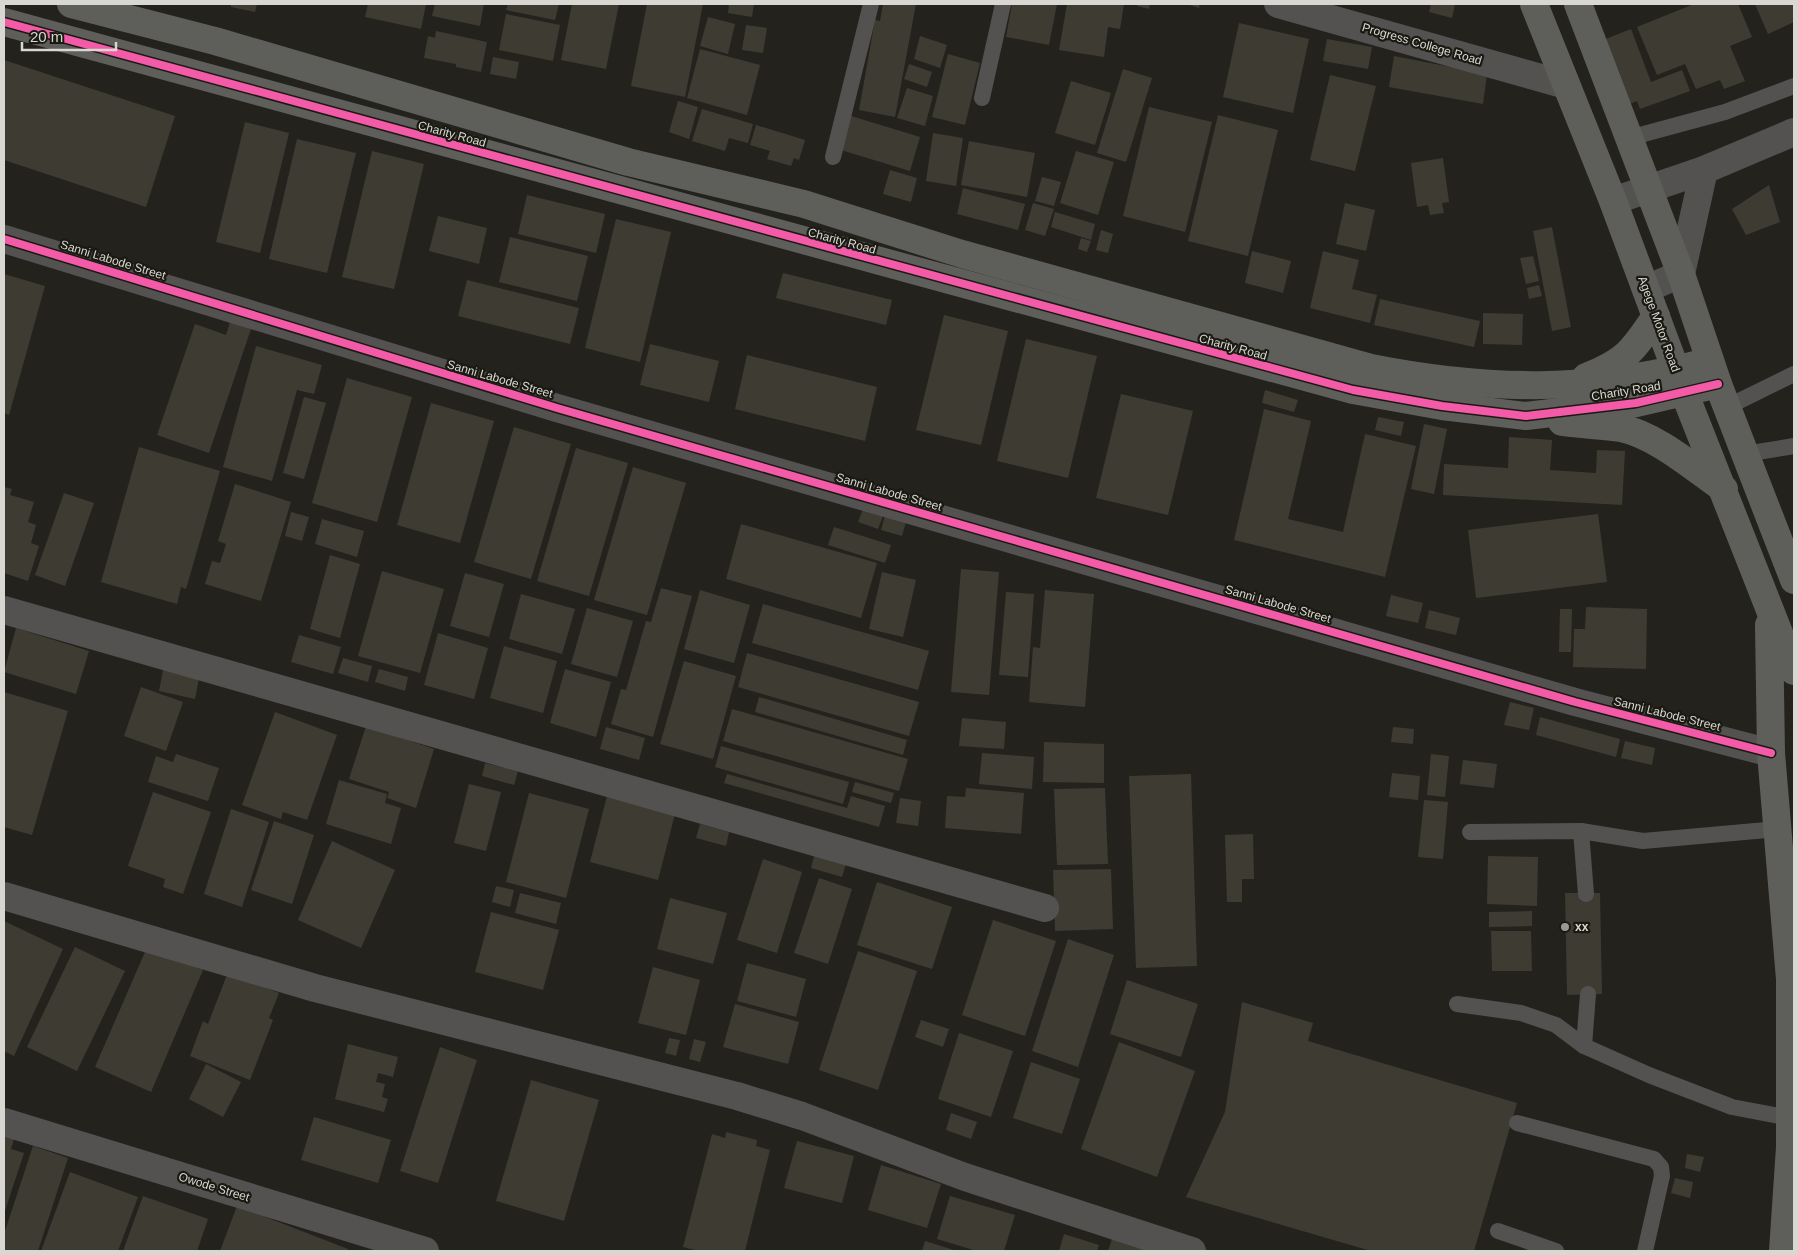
<svg xmlns="http://www.w3.org/2000/svg" width="1798" height="1255" font-family="Arial,sans-serif">
	<style>
		.building { fill: #3e3c32 }
		.lines { fill: none; stroke-linecap: round; stroke-linejoin: round }
		.lane { stroke: #535251; stroke-width: 16 }
		.street { stroke: #535251; stroke-width: 28 }
		.secondary { stroke: #5e5e5b; stroke-width: 28 }
		.cycleway-casing { stroke: #1b1a12; stroke-width: 11 }
		.cycleway { stroke: #f35aa7; stroke-width: 8 }
		.poi-dot { fill: #999893; stroke: #1b1a12; stroke-width: 2 }
		.labels { text-anchor: middle; stroke-width: 4.5; stroke-linejoin: round; paint-order: stroke }
		.street-label { font-size: 12px; fill: #d8d7d2; stroke: #1b1a12 }
		.poi-label { font-size: 12px; font-weight: bold; fill: #d8d7d2; stroke: #1b1a12; text-anchor: start }
	</style>
	<rect width="100%" height="100%" fill="#23221d"/>
	<!-- building -->
	<g class="building">
		<polygon points="231,4 257,4 255,12 231,7"/>
		<polygon points="368,4 426,4 421,29 365,17"/>
		<polygon points="435,4 484,4 480,26 432,16"/>
		<polygon points="508,4 559,4 555,20 506,10"/>
		<polygon points="572,4 619,4 606,69 561,60"/>
		<polygon points="647,4 703,4 685,97 631,86"/>
		<polygon points="729,4 754,4 752,17 728,13"/>
		<polygon points="883,4 916,4 895,117 859,110 875,20 880,21"/>
		<polygon points="1012,4 1057,4 1049,45 1006,37"/>
		<polygon points="1067,4 1124,4 1120,29 1108,27 1104,57 1059,50"/>
		<polygon points="1137,4 1150,4 1149,9 1137,6"/>
		<polygon points="1187,4 1200,4 1199,8"/>
		<polygon points="1431,4 1455,4 1452,18 1429,12"/>
		<polygon points="1694,4 1738,4 1752,37 1730,46 1745,81 1724,89 1720,80 1696,89 1685,64 1657,75 1637,27"/>
		<polygon points="1755,4 1794,4 1794,22 1768,34"/>
		<polygon points="506,14 560,25 553,61 499,50"/>
		<polygon points="708,17 735,24 728,54 700,46"/>
		<polygon points="1239,23 1309,39 1293,113 1223,97"/>
		<polygon points="746,25 767,28 763,53 742,50"/>
		<polygon points="1631,29 1651,82 1682,70 1690,91 1640,109 1637,101 1622,107 1598,42"/>
		<polygon points="436,31 487,42 481,72 456,67 456,64 424,58 428,36 435,38"/>
		<polygon points="920,36 947,45 940,68 914,59"/>
		<polygon points="1327,39 1372,47 1368,69 1323,61"/>
		<polygon points="700,49 760,65 747,115 687,98"/>
		<polygon points="948,54 980,63 965,125 932,117"/>
		<polygon points="1394,56 1487,74 1483,104 1389,87"/>
		<polygon points="493,57 519,62 516,79 490,74"/>
		<polygon points="4,60 175,116 146,207 4,160"/>
		<polygon points="909,64 932,72 927,87 904,79"/>
		<polygon points="1123,69 1152,78 1126,162 1097,153"/>
		<polygon points="1330,75 1376,86 1355,171 1310,160"/>
		<polygon points="1071,81 1111,93 1095,145 1055,133"/>
		<polygon points="907,88 933,96 925,126 897,118"/>
		<polygon points="678,101 698,107 689,139 669,132"/>
		<polygon points="1149,107 1212,122 1185,232 1123,216"/>
		<polygon points="702,109 753,124 748,143 729,138 725,151 692,141"/>
		<polygon points="1218,115 1278,130 1248,256 1188,241"/>
		<polygon points="851,116 920,137 910,171 841,150"/>
		<polygon points="245,122 289,133 260,253 216,242"/>
		<polygon points="756,125 805,140 799,160 794,158 791,166 767,159 770,151 750,145"/>
		<polygon points="933,133 963,138 956,186 926,181"/>
		<polygon points="297,139 356,153 327,273 269,259"/>
		<polygon points="969,141 1035,153 1027,197 961,185"/>
		<polygon points="372,151 424,164 394,289 342,277"/>
		<polygon points="1076,151 1114,162 1098,215 1060,203"/>
		<polygon points="1443,158 1449,202 1442,203 1444,213 1430,215 1428,205 1417,207 1411,163"/>
		<polygon points="890,170 917,178 911,202 883,194"/>
		<polygon points="1042,177 1061,182 1054,206 1035,201"/>
		<polygon points="1769,185 1780,222 1746,235 1732,209"/>
		<polygon points="963,188 1025,204 1018,230 957,214"/>
		<polygon points="527,195 605,214 596,253 518,234"/>
		<polygon points="1033,203 1054,209 1045,236 1025,230"/>
		<polygon points="1345,203 1375,210 1366,251 1336,244"/>
		<polygon points="1055,212 1095,224 1091,240 1051,227"/>
		<polygon points="438,216 487,228 479,264 429,251"/>
		<polygon points="616,219 671,232 640,362 585,348"/>
		<polygon points="1552,227 1571,327 1552,331 1533,231"/>
		<polygon points="1101,230 1113,234 1108,253 1096,250"/>
		<polygon points="510,237 588,256 577,301 499,282"/>
		<polygon points="1081,238 1091,241 1087,252 1078,249"/>
		<polygon points="1252,251 1291,261 1283,293 1245,283"/>
		<polygon points="1323,251 1359,260 1352,289 1377,295 1370,323 1310,308"/>
		<polygon points="1533,256 1539,281 1526,284 1520,258"/>
		<polygon points="783,273 892,300 886,325 776,298"/>
		<polygon points="4,274 45,286 9,415 4,413"/>
		<polygon points="467,280 579,308 570,344 458,316"/>
		<polygon points="1539,285 1542,296 1529,299 1527,288"/>
		<polygon points="1380,299 1480,321 1474,347 1374,325"/>
		<polygon points="1483,313 1523,314 1522,345 1483,344"/>
		<polygon points="944,315 1008,331 981,445 916,430"/>
		<polygon points="230,322 251,329 209,453 157,435 195,324 226,335"/>
		<polygon points="1026,339 1097,356 1068,478 997,461"/>
		<polygon points="650,344 719,361 709,402 640,385"/>
		<polygon points="256,346 322,365 314,394 297,390 272,481 223,467"/>
		<polygon points="747,355 877,387 865,441 735,409"/>
		<polygon points="347,378 412,397 377,522 312,503"/>
		<polygon points="1265,390 1298,400 1294,412 1262,403"/>
		<polygon points="1121,394 1193,411 1168,515 1096,498"/>
		<polygon points="304,397 326,403 304,479 283,473"/>
		<polygon points="431,403 494,421 460,543 397,525"/>
		<polygon points="1264,409 1311,421 1288,519 1343,532 1365,434 1416,446 1385,577 1234,540"/>
		<polygon points="1378,417 1404,422 1401,436 1375,430"/>
		<polygon points="1424,424 1447,429 1434,494 1411,489"/>
		<polygon points="514,427 571,444 531,579 474,562"/>
		<polygon points="1509,437 1552,440 1550,470 1596,473 1597,450 1625,451 1622,505 1443,495 1444,464 1508,468"/>
		<polygon points="139,447 220,471 186,589 181,587 177,604 101,582"/>
		<polygon points="576,448 628,463 589,596 537,581"/>
		<polygon points="633,467 686,483 647,615 594,600"/>
		<polygon points="235,484 291,502 261,601 205,584 212,561 220,563 226,544 218,541"/>
		<polygon points="4,487 12,489 10,495 34,502 28,522 36,525 31,543 39,546 28,581 4,573"/>
		<polygon points="64,493 94,503 65,586 35,575"/>
		<polygon points="866,501 886,508 878,529 858,522"/>
		<polygon points="887,508 908,515 902,536 881,530"/>
		<polygon points="291,512 309,517 302,541 285,536"/>
		<polygon points="1598,514 1607,582 1476,598 1468,530"/>
		<polygon points="322,519 364,531 357,557 315,544"/>
		<polygon points="741,524 877,563 861,618 726,579"/>
		<polygon points="834,527 891,545 885,563 828,545"/>
		<polygon points="330,555 360,564 340,638 310,629"/>
		<polygon points="961,569 999,572 989,695 951,692"/>
		<polygon points="382,571 444,589 420,673 358,656"/>
		<polygon points="882,572 916,580 903,637 869,629"/>
		<polygon points="465,573 504,584 489,637 450,626"/>
		<polygon points="661,588 692,596 653,737 611,724 621,689 626,690 646,621 651,622"/>
		<polygon points="700,590 750,605 734,663 684,649"/>
		<polygon points="1045,590 1094,594 1085,707 1029,702 1033,647 1040,648"/>
		<polygon points="1006,592 1034,594 1028,677 999,675"/>
		<polygon points="521,594 575,609 562,654 509,639"/>
		<polygon points="1391,595 1423,603 1418,623 1386,616"/>
		<polygon points="763,604 929,651 918,690 752,643"/>
		<polygon points="1586,607 1647,609 1646,669 1573,667 1574,629 1585,629"/>
		<polygon points="587,608 633,621 617,677 571,664"/>
		<polygon points="1560,609 1572,609 1571,652 1559,652"/>
		<polygon points="1429,610 1460,618 1456,635 1425,628"/>
		<polygon points="16,628 89,651 76,694 4,672"/>
		<polygon points="438,633 488,648 474,699 424,685"/>
		<polygon points="299,635 341,647 333,674 291,662"/>
		<polygon points="504,646 557,661 543,713 490,698"/>
		<polygon points="747,653 919,702 909,736 738,687"/>
		<polygon points="343,658 372,666 368,682 338,673"/>
		<polygon points="684,661 736,676 713,759 660,744"/>
		<polygon points="164,665 200,673 195,699 159,691"/>
		<polygon points="379,669 408,677 405,691 375,682"/>
		<polygon points="565,669 611,682 596,737 550,723"/>
		<polygon points="141,687 183,702 166,751 124,736"/>
		<polygon points="4,692 68,711 32,835 4,827"/>
		<polygon points="759,697 907,740 903,755 755,712"/>
		<polygon points="1510,702 1534,708 1529,730 1504,725"/>
		<polygon points="732,709 908,759 899,791 723,741"/>
		<polygon points="275,712 337,735 307,820 283,812 281,819 242,805"/>
		<polygon points="1540,717 1620,739 1616,757 1536,735"/>
		<polygon points="962,718 1006,722 1004,749 959,746"/>
		<polygon points="366,726 434,749 416,808 387,798 389,792 349,779"/>
		<polygon points="606,727 645,738 639,760 600,749"/>
		<polygon points="1393,727 1414,729 1413,744 1391,742"/>
		<polygon points="1625,741 1655,748 1652,765 1621,758"/>
		<polygon points="1044,742 1104,744 1104,783 1043,782"/>
		<polygon points="721,746 849,782 843,804 715,767"/>
		<polygon points="982,753 1034,757 1032,789 979,784"/>
		<polygon points="176,754 219,768 208,801 148,782 156,756 173,762"/>
		<polygon points="1431,754 1449,756 1445,797 1427,795"/>
		<polygon points="1463,760 1497,764 1494,788 1460,784"/>
		<polygon points="485,763 518,771 514,785 482,776"/>
		<polygon points="1392,773 1420,776 1418,800 1389,797"/>
		<polygon points="727,774 847,808 851,796 885,806 879,827 724,783"/>
		<polygon points="1191,774 1197,966 1136,968 1129,776"/>
		<polygon points="339,780 387,794 385,803 401,808 391,844 326,824"/>
		<polygon points="855,782 894,793 891,803 852,792"/>
		<polygon points="469,784 501,792 486,851 454,843"/>
		<polygon points="966,788 1024,793 1021,834 945,828 947,796 965,797"/>
		<polygon points="1105,788 1108,864 1057,865 1054,789"/>
		<polygon points="153,792 211,812 183,894 163,887 165,879 128,866"/>
		<polygon points="529,793 589,809 566,898 506,882"/>
		<polygon points="607,796 675,814 658,880 590,862"/>
		<polygon points="900,798 921,801 918,826 896,823"/>
		<polygon points="1424,800 1448,802 1443,859 1418,857"/>
		<polygon points="231,809 269,822 242,907 204,894"/>
		<polygon points="274,821 314,835 292,904 251,890"/>
		<polygon points="700,824 729,832 726,846 696,838"/>
		<polygon points="1253,834 1254,879 1242,879 1242,902 1227,902 1225,835"/>
		<polygon points="332,841 395,870 361,948 298,920"/>
		<polygon points="815,852 847,860 842,877 811,868"/>
		<polygon points="1488,856 1538,857 1537,906 1487,904"/>
		<polygon points="763,859 802,872 777,953 737,940"/>
		<polygon points="1111,869 1113,929 1055,931 1053,870"/>
		<polygon points="819,878 852,889 828,964 794,953"/>
		<polygon points="877,882 952,907 932,969 857,945"/>
		<polygon points="496,886 514,890 510,907 492,902"/>
		<polygon points="520,893 561,903 556,924 515,913"/>
		<polygon points="1565,893 1600,893 1602,994 1567,995"/>
		<polygon points="670,898 727,913 713,964 657,949"/>
		<polygon points="1532,911 1532,926 1489,927 1489,912"/>
		<polygon points="491,912 559,930 543,990 475,972"/>
		<polygon points="993,920 1056,941 1025,1036 962,1015"/>
		<polygon points="4,921 63,949 14,1056 4,1051"/>
		<polygon points="1491,931 1531,931 1532,971 1492,971"/>
		<polygon points="1068,939 1114,955 1078,1067 1032,1051"/>
		<polygon points="148,945 203,970 151,1092 95,1067"/>
		<polygon points="75,947 125,971 77,1071 27,1047"/>
		<polygon points="858,951 917,971 878,1090 819,1070"/>
		<polygon points="747,963 806,979 796,1017 737,1001"/>
		<polygon points="653,967 700,980 686,1035 638,1023"/>
		<polygon points="228,972 279,993 269,1018 273,1020 250,1080 190,1056 203,1021 208,1024"/>
		<polygon points="1127,980 1198,1004 1181,1057 1110,1034"/>
		<polygon points="1242,1002 1313,1023 1308,1041 1517,1103 1474,1251 1371,1251 1186,1197 1225,1112"/>
		<polygon points="735,1004 799,1022 788,1064 723,1047"/>
		<polygon points="921,1020 949,1029 943,1047 915,1037"/>
		<polygon points="959,1033 1013,1051 991,1117 938,1099"/>
		<polygon points="669,1038 680,1040 676,1056 665,1053"/>
		<polygon points="694,1039 706,1042 700,1062 689,1059"/>
		<polygon points="1119,1042 1195,1071 1157,1177 1081,1149"/>
		<polygon points="348,1044 398,1057 393,1077 378,1073 376,1082 385,1084 382,1097 388,1099 384,1112 335,1099"/>
		<polygon points="440,1047 477,1060 438,1183 400,1171"/>
		<polygon points="1031,1062 1080,1079 1062,1134 1013,1118"/>
		<polygon points="206,1064 241,1082 223,1117 189,1099"/>
		<polygon points="531,1080 599,1100 564,1221 496,1201"/>
		<polygon points="951,1113 977,1122 971,1139 946,1130"/>
		<polygon points="314,1117 391,1140 378,1183 301,1160"/>
		<polygon points="726,1132 757,1140 756,1146 770,1150 745,1251 699,1251 683,1247 712,1134 725,1138"/>
		<polygon points="4,1135 14,1139 11,1149 24,1153 4,1214"/>
		<polygon points="797,1141 854,1156 842,1203 784,1188"/>
		<polygon points="33,1146 68,1158 38,1251 4,1251 4,1234"/>
		<polygon points="1687,1154 1704,1157 1700,1172 1685,1168"/>
		<polygon points="881,1165 941,1184 927,1228 868,1210"/>
		<polygon points="70,1172 138,1197 118,1251 41,1251"/>
		<polygon points="1675,1178 1693,1182 1690,1198 1671,1193"/>
		<polygon points="143,1196 208,1219 197,1251 123,1251"/>
		<polygon points="950,1196 1015,1215 1004,1251 977,1251 937,1239"/>
		<polygon points="237,1206 348,1249 347,1251 220,1251"/>
		<polygon points="1064,1234 1099,1245 1097,1251 1059,1251"/>
		<polygon points="1112,1239 1150,1251 1108,1251"/>
		<polygon points="925,1241 957,1251 922,1251"/>
	</g>
	<g class="lines">
		<!-- lane -->
		<g class="lane">
			<polyline points="982,98 1003,4"/>
			<polyline points="1629,138 1725,112 1794,86"/>
			<polyline points="833,157 871,4"/>
			<polyline points="1727,407 1794,374"/>
			<polyline points="1745,454 1794,446"/>
			<polyline points="1581,831 1586,894"/>
			<polyline points="1470,832 1581,831 1643,841 1778,829"/>
			<polyline points="1457,1004 1521,1013 1556,1025 1584,1046 1649,1075 1732,1107 1790,1118"/>
			<polyline points="1584,1046 1588,994"/>
			<polyline points="1517,1123 1654,1159 1661,1167 1662,1176 1645,1251"/>
			<polyline points="1498,1231 1556,1251"/>
		</g>
		<!-- street -->
		<g class="street">
			<polyline points="1278,4 1566,85"/>
			<polyline points="1613,201 1704,170 1794,132"/>
			<polyline points="4,239 557,408 1575,702 1771,753"/>
			<polyline points="1646,289 1681,274 1704,170"/>
			<polyline points="4,610 1045,908"/>
			<polyline points="4,896 315,988 737,1096 802,1116 965,1177 1192,1251"/>
			<polyline points="4,1122 425,1251"/>
		</g>
		<!-- secondary -->
		<g class="secondary">
			<path d="M71,4L215,41L628,162L804,204L962,254L1371,368C1487,391 1595,393 1710,361"/>
			<polyline points="1534,4 1613,201 1684,392 1794,671"/>
			<polyline points="1578,4 1681,274 1718,384 1794,580"/>
			<polyline points="4,22 1353,390 1442,406 1526,416 1636,403 1718,384"/>
			<path d="M1586,377C1625,362 1633,351 1656,316"/>
			<path d="M1562,422C1582,425 1602,425 1621,428C1656,435 1695,469 1724,489"/>
			<polyline points="1769,625 1771,753 1790,979 1790,1147 1783,1251"/>
		</g>
		<defs>
			<g id="cycleway">
				<polyline points="4,22 1353,390 1442,406 1526,416 1636,403 1718,384"/>
				<polyline points="4,239 557,408 1575,702 1771,753"/>
			</g>
		</defs>
		<!-- cycleway casing -->
		<use href="#cycleway" class="cycleway-casing"/>
		<!-- cycleway -->
		<use href="#cycleway" class="cycleway"/>
	</g>
	<!-- markers -->
	<circle class="poi-dot" cx="1565" cy="927" r="5"/>
	<g class="labels">
		<!-- street labels -->
		<g class="street-label">
			<text transform="translate(1422 44) rotate(16)" y="4">Progress College Road</text>
			<text transform="translate(452 134) rotate(15)" y="4">Charity Road</text>
			<text transform="translate(842 241) rotate(15)" y="4">Charity Road</text>
			<text transform="translate(113 260) rotate(17)" y="4">Sanni Labode Street</text>
			<text transform="translate(1659 324) rotate(70)" y="4">Agege Motor Road</text>
			<text transform="translate(1233 347) rotate(15)" y="4">Charity Road</text>
			<text transform="translate(500 379) rotate(16)" y="4">Sanni Labode Street</text>
			<text transform="translate(1626 391) rotate(-9)" y="4">Charity Road</text>
			<text transform="translate(889 492) rotate(16)" y="4">Sanni Labode Street</text>
			<text transform="translate(1278 604) rotate(16)" y="4">Sanni Labode Street</text>
			<text transform="translate(1667 714) rotate(14)" y="4">Sanni Labode Street</text>
			<text transform="translate(214 1187) rotate(17)" y="4">Owode Street</text>
		</g>
		<!-- poi labels -->
		<g class="poi-label">
			<text x="1575" y="931">xx</text>
		</g>
	</g>
	<!-- border -->
	<rect width="1798" height="1255" fill="none" stroke="#d8d7d2" stroke-width="10"/>
	<!-- scale -->
	<path d="M22 42v8h94v-8" fill="none" stroke="#d8d7d2" stroke-width="2.5"/>
	<text x="30" y="42" font-size="15" fill="#d8d7d2" stroke="#1b1a12" stroke-width="4" paint-order="stroke">20 m</text>
</svg>
